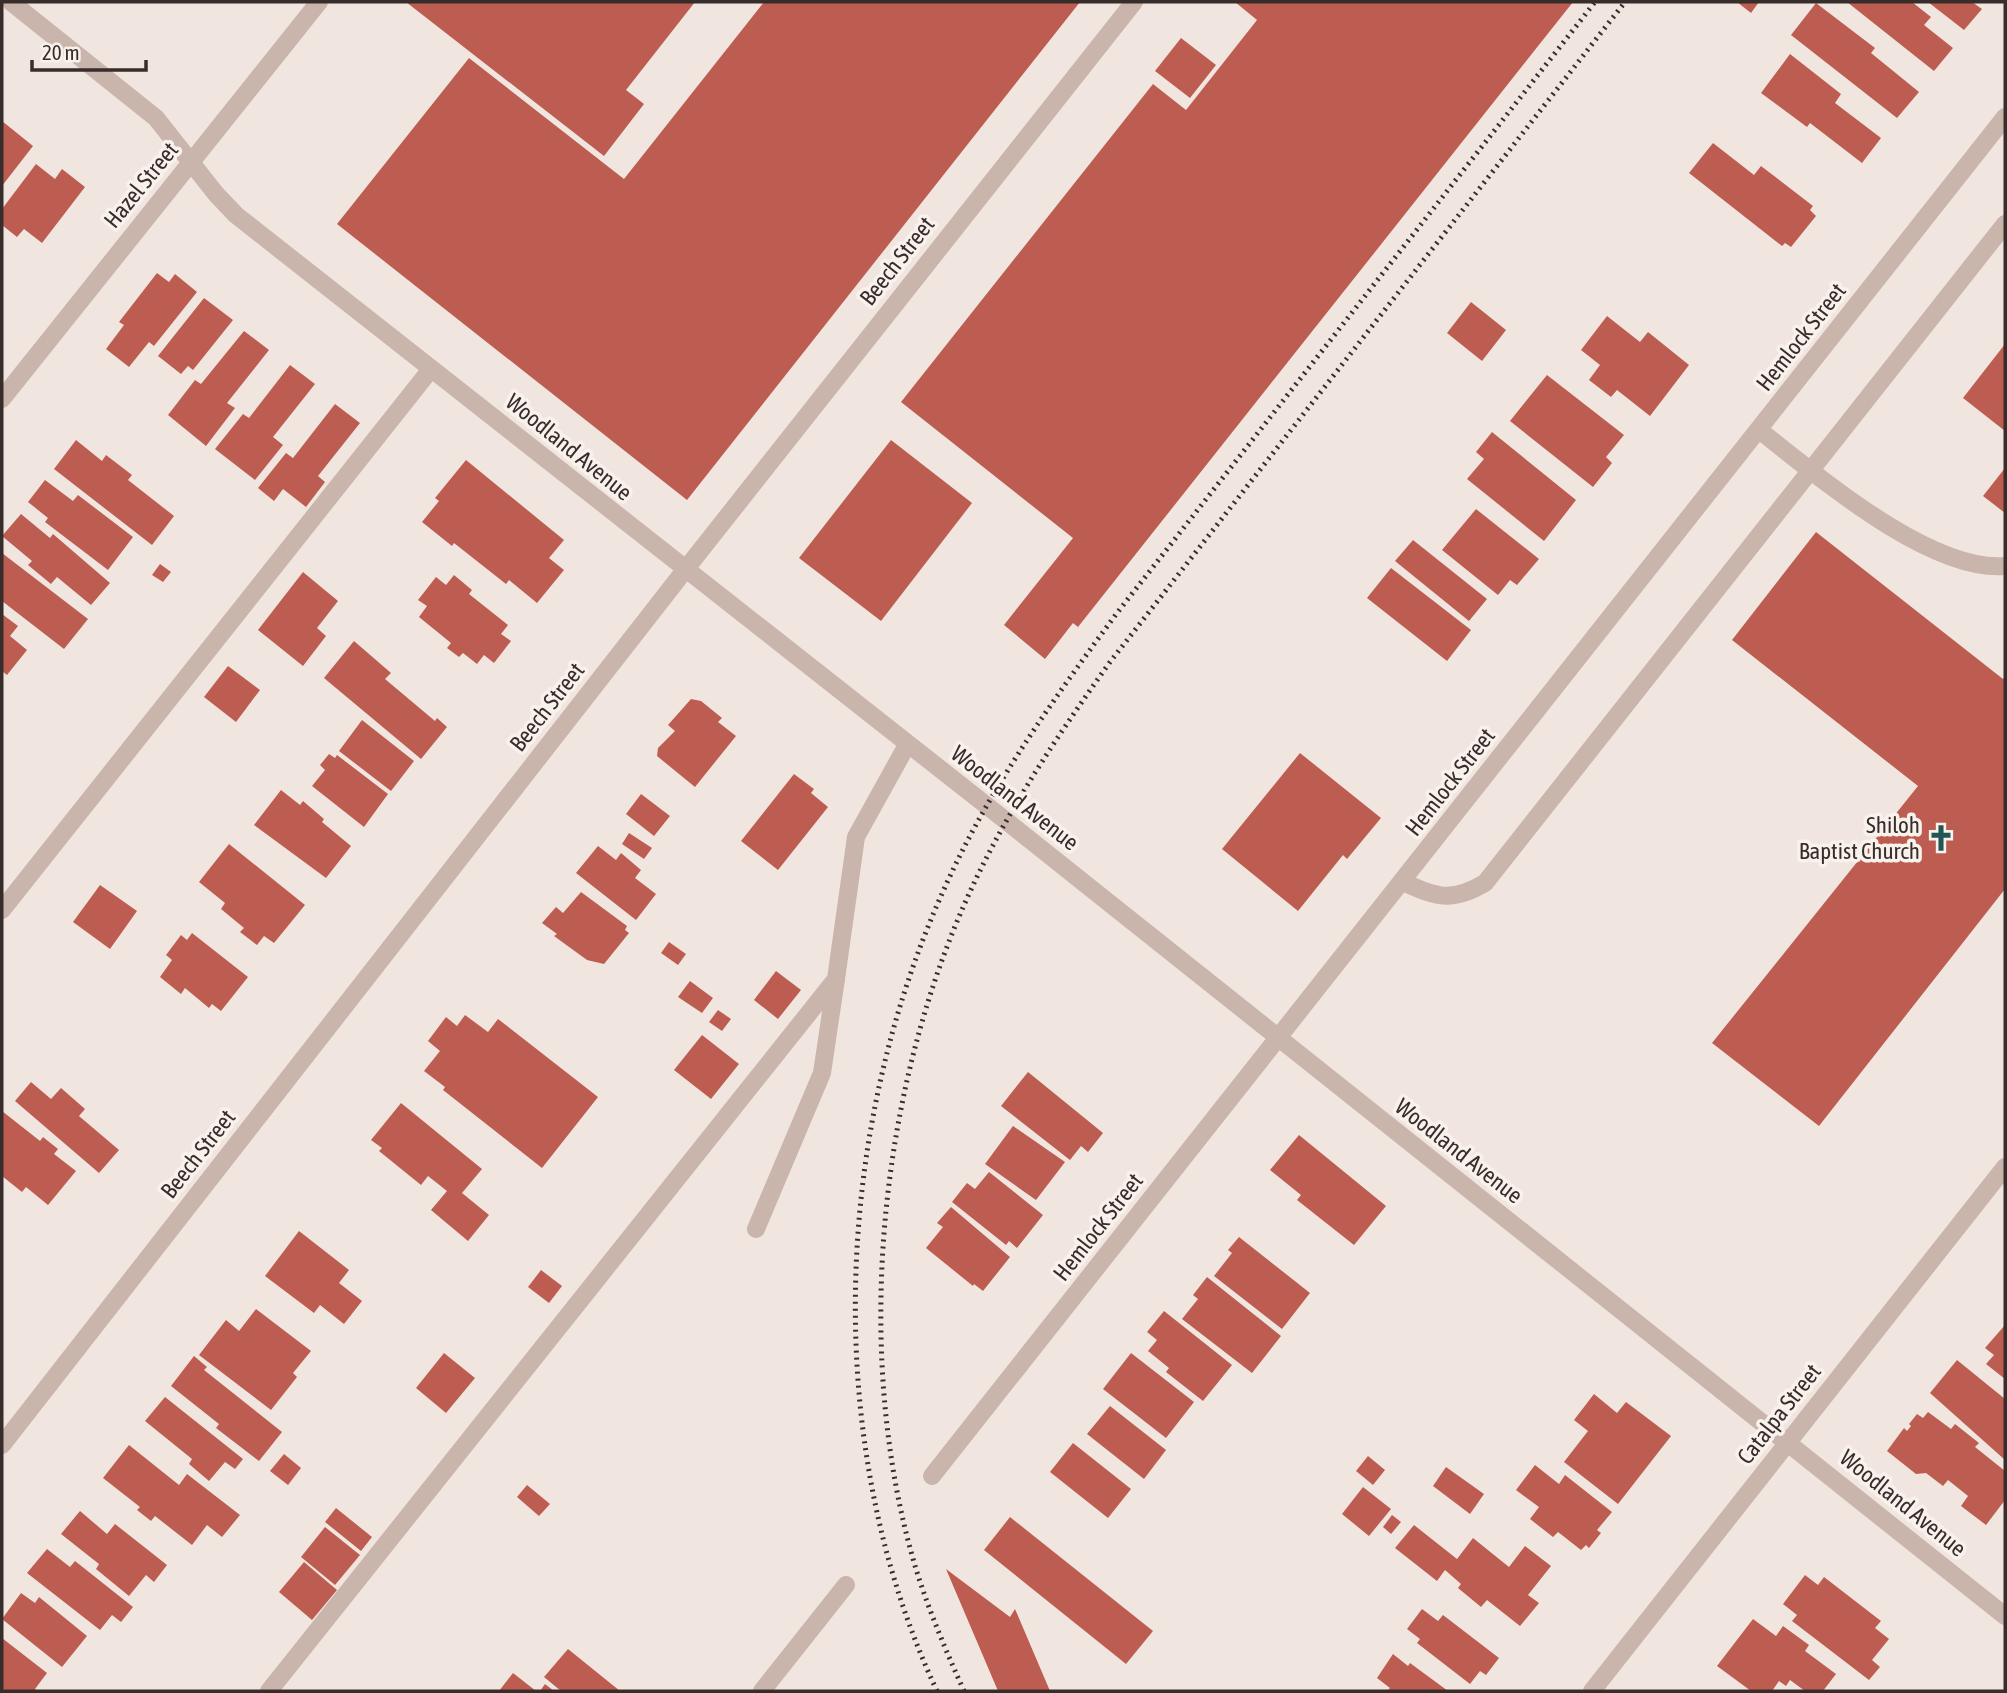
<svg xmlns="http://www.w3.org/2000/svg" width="2007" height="1693" font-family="'Asap Condensed',sans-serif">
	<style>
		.building { fill: #bd5d51 }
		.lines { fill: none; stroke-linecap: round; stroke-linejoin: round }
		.service { stroke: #c9b5ac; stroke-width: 18 }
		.minor { stroke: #c9b5ac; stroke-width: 18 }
		.rail { stroke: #372d2a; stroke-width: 5; stroke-dasharray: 2 5; stroke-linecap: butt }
		.labels { text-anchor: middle; stroke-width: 7; stroke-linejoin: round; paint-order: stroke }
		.street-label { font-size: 23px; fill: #372d2a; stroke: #f9f1ec }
		.poi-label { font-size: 23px; fill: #372d2a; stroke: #f9f1ec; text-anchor: end }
	</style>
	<rect width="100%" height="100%" fill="#f1e6df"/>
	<!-- building -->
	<g class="building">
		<polygon points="406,2 695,2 626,90 644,104 604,156"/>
		<polygon points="764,2 1080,2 687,500 337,224 469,58 624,179"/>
		<polygon points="1235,2 1573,2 1078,627 1073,623 1045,659 1004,625 1073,538 901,402 1153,84 1186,110 1257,20"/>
		<polygon points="1737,2 1759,2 1751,13"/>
		<polygon points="1847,2 1912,2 1931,17 1924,25 1953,48 1934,71"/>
		<polygon points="1928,2 1972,2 1982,9 1964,30"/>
		<polygon points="1816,3 1875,48 1871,53 1919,92 1897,118 1791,35"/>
		<polygon points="1181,38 1216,65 1190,98 1155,71"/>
		<polygon points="1790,54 1841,94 1835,103 1881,138 1862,163 1810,123 1807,127 1761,93"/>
		<polygon points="2,121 33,146 2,186"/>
		<polygon points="1713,143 1754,175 1761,166 1813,206 1810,210 1816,216 1791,247 1785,243 1782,246 1689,173"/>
		<polygon points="36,164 55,179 62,169 85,187 42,243 24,229 17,237 2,225 2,209"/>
		<polygon points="157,273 169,282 175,274 197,292 154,346 149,342 129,367 106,349 124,325 119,322"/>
		<polygon points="204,298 233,320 193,370 188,366 181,374 158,356"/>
		<polygon points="1471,302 1506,330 1482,361 1447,333"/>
		<polygon points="1607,316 1640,342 1648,332 1689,365 1650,416 1617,390 1611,397 1589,380 1600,365 1581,350"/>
		<polygon points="244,331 269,350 227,403 235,408 206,446 168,415 195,380 201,384"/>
		<polygon points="2005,344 2005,431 1963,398"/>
		<polygon points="290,365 315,384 273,437 283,445 255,480 215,449 243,414 249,418"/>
		<polygon points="1547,375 1624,435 1606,457 1612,463 1593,487 1510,421"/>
		<polygon points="335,404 360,423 318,476 325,482 306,507 283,489 274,501 258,488 286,453 293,458"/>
		<polygon points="1492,432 1576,500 1544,541 1467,479 1484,459 1476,452"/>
		<polygon points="76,440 102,461 106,455 132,475 128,480 174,516 152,545 54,469"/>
		<polygon points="891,440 972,503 881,621 799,558"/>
		<polygon points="466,460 564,540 549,558 564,570 537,603 509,580 506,584 454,543 452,546 422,522 439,501 435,498"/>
		<polygon points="2005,468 2005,513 1983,496"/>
		<polygon points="45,480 73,501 78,495 133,537 108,570 45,522 48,518 28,502"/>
		<polygon points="1476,509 1539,559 1517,585 1510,580 1498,595 1442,550"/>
		<polygon points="21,514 50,538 53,534 110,583 91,605 57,577 51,584 28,565 32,561 2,536"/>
		<polygon points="1816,532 2003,679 2005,676 2005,889 1819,1126 1712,1043 1918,786 1732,640"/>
		<polygon points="1413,540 1487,599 1469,621 1395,561"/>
		<polygon points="2,553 88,619 64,649 2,601"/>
		<polygon points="160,564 171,572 163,582 152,575"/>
		<polygon points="1391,568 1471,630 1447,661 1367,598"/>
		<polygon points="303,572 338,601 317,628 326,636 303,666 258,630"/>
		<polygon points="454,575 472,590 469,594 508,625 501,634 511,641 494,663 484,655 477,664 463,653 459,657 447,648 451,643 419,617 427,606 418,600 436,577 446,585"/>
		<polygon points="2,614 18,626 10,636 27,650 7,675 2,671"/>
		<polygon points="354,641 391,673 385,679 435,721 437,718 447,727 421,759 324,678"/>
		<polygon points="228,666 260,690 236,722 204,697"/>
		<polygon points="691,699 701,701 722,718 718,722 736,736 695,787 657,756 658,748 675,731 668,725"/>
		<polygon points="362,720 414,761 391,791 339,751"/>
		<polygon points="1300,753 1381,818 1347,859 1343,855 1298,911 1222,849"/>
		<polygon points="329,754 335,758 337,755 388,794 364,827 312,786 325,770 320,765"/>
		<polygon points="794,774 814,789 811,793 828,807 778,870 741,841"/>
		<polygon points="281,790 300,805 303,801 324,819 322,822 351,846 326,878 254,825"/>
		<polygon points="641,794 670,816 654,836 626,814"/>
		<polygon points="629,833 652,848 644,859 622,844"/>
		<polygon points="229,844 305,905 274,943 264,936 257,945 240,932 244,928 221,909 225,903 199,882"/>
		<polygon points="598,846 616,860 621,853 641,870 635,878 656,894 636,920 576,873"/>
		<polygon points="100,885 137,911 110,949 73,922"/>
		<polygon points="581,892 627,926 625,930 629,933 604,964 587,960 554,936 557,934 542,923 556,907 563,913"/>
		<polygon points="192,933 248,977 221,1011 212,1004 209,1008 185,988 181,994 160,977 172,960 166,955 181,935 187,940"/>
		<polygon points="669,942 686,954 678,965 661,953"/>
		<polygon points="776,971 801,990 778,1019 754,1000"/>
		<polygon points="690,981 713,998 702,1013 678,997"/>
		<polygon points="718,1010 731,1019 722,1031 709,1022"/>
		<polygon points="465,1015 488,1032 498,1019 598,1097 542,1168 443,1090 445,1087 424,1071 440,1051 428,1041 446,1017 457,1026"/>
		<polygon points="702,1035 739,1064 711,1099 674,1070"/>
		<polygon points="1028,1072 1103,1133 1088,1152 1081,1146 1070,1160 1001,1106"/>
		<polygon points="31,1082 51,1099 61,1088 85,1109 79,1116 119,1150 99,1173 15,1101"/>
		<polygon points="401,1103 482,1169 462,1193 489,1215 468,1241 431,1210 447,1191 428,1176 421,1185 379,1151 382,1148 371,1140"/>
		<polygon points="2,1111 40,1141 43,1137 58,1149 54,1154 76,1171 48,1205 26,1187 22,1192 2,1176"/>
		<polygon points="1013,1126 1065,1162 1036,1200 985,1164"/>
		<polygon points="1299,1135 1386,1206 1354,1245 1297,1200 1301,1195 1270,1170"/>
		<polygon points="989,1172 1043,1215 1017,1248 1009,1241 1006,1245 952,1202 967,1183 975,1189"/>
		<polygon points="951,1207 1010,1257 983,1291 974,1284 973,1286 926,1248 943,1227 937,1223"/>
		<polygon points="299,1231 349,1270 339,1283 362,1301 344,1324 320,1305 314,1313 265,1276"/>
		<polygon points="1239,1237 1310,1293 1282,1329 1214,1276 1232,1253 1228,1250"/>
		<polygon points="541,1270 562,1286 549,1303 528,1287"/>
		<polygon points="1207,1277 1281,1336 1252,1373 1182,1319 1198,1299 1193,1295"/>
		<polygon points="256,1309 311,1351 293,1373 297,1377 271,1410 199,1355 226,1320 239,1331"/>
		<polygon points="1164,1311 1232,1365 1203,1401 1166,1372 1169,1368 1148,1351 1157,1340 1147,1332"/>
		<polygon points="2005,1325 2005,1379 1986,1364 1994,1355 1985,1348"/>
		<polygon points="444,1353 475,1378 446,1413 416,1388"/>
		<polygon points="1131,1353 1194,1402 1166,1438 1103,1389"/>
		<polygon points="194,1356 207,1367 204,1370 282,1432 259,1461 216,1428 219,1424 171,1386"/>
		<polygon points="1957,1360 2005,1399 2005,1460 1930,1393"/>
		<polygon points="1594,1394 1617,1413 1626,1402 1671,1436 1618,1504 1564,1462 1588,1431 1574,1420"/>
		<polygon points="165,1397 243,1459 235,1469 225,1462 209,1481 189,1464 192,1459 145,1421"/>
		<polygon points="1110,1406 1166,1450 1144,1479 1087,1434"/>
		<polygon points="1928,1412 1951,1429 1955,1424 1979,1443 1975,1447 2005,1471 2005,1500 1986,1525 1961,1506 1968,1496 1948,1480 1943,1486 1926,1473 1916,1474 1887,1451 1904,1428 1907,1431 1911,1426 1909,1424 1917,1414 1923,1418"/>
		<polygon points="1073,1443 1131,1489 1108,1518 1050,1472"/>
		<polygon points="129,1445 179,1485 187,1474 240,1515 222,1537 207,1525 192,1545 155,1516 151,1521 137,1510 140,1507 103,1478"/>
		<polygon points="284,1454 301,1468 288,1485 270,1471"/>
		<polygon points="1368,1456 1385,1470 1373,1485 1356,1471"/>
		<polygon points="1535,1465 1559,1484 1565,1475 1612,1512 1597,1530 1601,1533 1589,1548 1586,1545 1581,1550 1558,1532 1553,1537 1530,1519 1539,1507 1516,1490"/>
		<polygon points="1446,1467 1484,1494 1470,1514 1433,1486"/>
		<polygon points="527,1485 550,1504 539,1516 517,1497"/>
		<polygon points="1363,1487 1391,1509 1369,1536 1342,1514"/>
		<polygon points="336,1508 372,1537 361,1551 325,1522"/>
		<polygon points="80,1511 107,1534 115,1524 167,1565 154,1582 146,1575 129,1596 96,1569 99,1564 61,1534"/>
		<polygon points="1392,1515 1401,1522 1391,1534 1383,1527"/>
		<polygon points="1010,1517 1153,1631 1126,1664 984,1550"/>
		<polygon points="1414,1525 1457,1559 1473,1538 1509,1567 1525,1546 1551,1566 1528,1595 1539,1603 1520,1626 1487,1600 1481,1607 1458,1588 1461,1584 1445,1570 1437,1581 1395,1548"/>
		<polygon points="325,1527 360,1555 335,1585 301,1557"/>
		<polygon points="47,1549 70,1567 75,1561 133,1607 121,1622 112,1615 100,1630 27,1573"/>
		<polygon points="304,1562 337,1590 312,1620 279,1592"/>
		<polygon points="946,1569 1010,1617 1015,1609 1050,1691 998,1691"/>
		<polygon points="1805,1575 1818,1585 1824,1577 1881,1621 1875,1628 1889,1639 1872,1660 1880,1667 1869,1680 1792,1621 1797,1615 1783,1604"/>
		<polygon points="21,1593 35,1603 39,1597 87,1636 62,1667 2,1619"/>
		<polygon points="1422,1609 1438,1621 1443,1615 1499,1658 1486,1675 1480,1671 1470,1684 1417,1643 1420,1639 1407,1629"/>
		<polygon points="1753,1619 1776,1636 1783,1626 1809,1645 1805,1651 1836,1674 1823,1691 1805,1691 1790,1680 1786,1686 1779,1681 1772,1691 1751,1691 1717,1666"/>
		<polygon points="2,1638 47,1673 35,1689 38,1691 2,1691"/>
		<polygon points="568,1649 620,1691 561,1691 544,1677"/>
		<polygon points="1393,1654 1408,1666 1410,1663 1448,1691 1387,1691 1390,1688 1377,1678"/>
		<polygon points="513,1673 536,1691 499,1691"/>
		<polygon points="545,1684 554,1691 540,1691"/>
	</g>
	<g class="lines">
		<!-- service -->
		<g class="service">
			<path d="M1759,430C1817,475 1929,572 2005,566"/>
			<path d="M1403,882C1436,897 1451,903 1485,883L2005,224"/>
			<polyline points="2,910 431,369"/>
			<polyline points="756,1229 822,1073 836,979"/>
			<polyline points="269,1691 836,979 856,837 907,745"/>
		</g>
		<!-- minor -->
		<g class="minor">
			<polyline points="11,2 156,118 216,194 236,215 1005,820 2005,1616"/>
			<polyline points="2,399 319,2"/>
			<polyline points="2,1445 685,570 1134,2"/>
			<polyline points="932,1476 2005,117"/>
			<polyline points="762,1691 846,1585"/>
			<polyline points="1592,1691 2005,1167"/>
		</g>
		<!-- rail -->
		<g class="rail">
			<path d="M937,1691C821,1444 833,1133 945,887C990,787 1053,700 1117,613L1595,2"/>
			<path d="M964,1691C946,1651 929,1611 916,1569C854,1363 877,1108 961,912C1000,821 1053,742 1110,662L1625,2"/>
		</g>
	</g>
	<!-- icons -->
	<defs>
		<symbol id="church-bare" viewBox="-9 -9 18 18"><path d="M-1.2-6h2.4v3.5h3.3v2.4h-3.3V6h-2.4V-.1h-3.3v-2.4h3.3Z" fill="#225653" stroke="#f9f1ec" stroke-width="2.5" paint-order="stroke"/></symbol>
	</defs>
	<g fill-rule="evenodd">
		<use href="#church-bare" x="1922" y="819" width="38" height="38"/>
	</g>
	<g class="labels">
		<!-- street labels -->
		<g class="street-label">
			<text transform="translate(141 185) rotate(-51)" y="8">Hazel Street</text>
			<text transform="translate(897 261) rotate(-52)" y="8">Beech Street</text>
			<text transform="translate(1801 337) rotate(-52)" y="8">Hemlock Street</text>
			<text transform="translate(569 447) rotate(39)" y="8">Woodland Avenue</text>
			<text transform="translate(547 707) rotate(-52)" y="8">Beech Street</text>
			<text transform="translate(1450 782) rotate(-52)" y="8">Hemlock Street</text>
			<text transform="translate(1015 798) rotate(38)" y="8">Woodland Avenue</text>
			<text transform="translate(1459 1151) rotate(38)" y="8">Woodland Avenue</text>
			<text transform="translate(198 1154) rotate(-52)" y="8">Beech Street</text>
			<text transform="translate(1098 1227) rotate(-52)" y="8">Hemlock Street</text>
			<text transform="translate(1779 1414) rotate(-52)" y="8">Catalpa Street</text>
			<text transform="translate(1903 1503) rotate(39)" y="8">Woodland Avenue</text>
		</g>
		<!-- poi labels -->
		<g class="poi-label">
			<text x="1920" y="833">Shiloh<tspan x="1920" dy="26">Baptist Church</tspan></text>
		</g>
	</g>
	<!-- border -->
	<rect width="2007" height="1693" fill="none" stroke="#372d2a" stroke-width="7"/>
	<!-- scale -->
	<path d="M32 60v10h114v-10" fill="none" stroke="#372d2a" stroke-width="3.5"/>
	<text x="42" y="60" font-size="21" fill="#372d2a" stroke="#f9f1ec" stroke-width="5" paint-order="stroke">20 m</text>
</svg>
